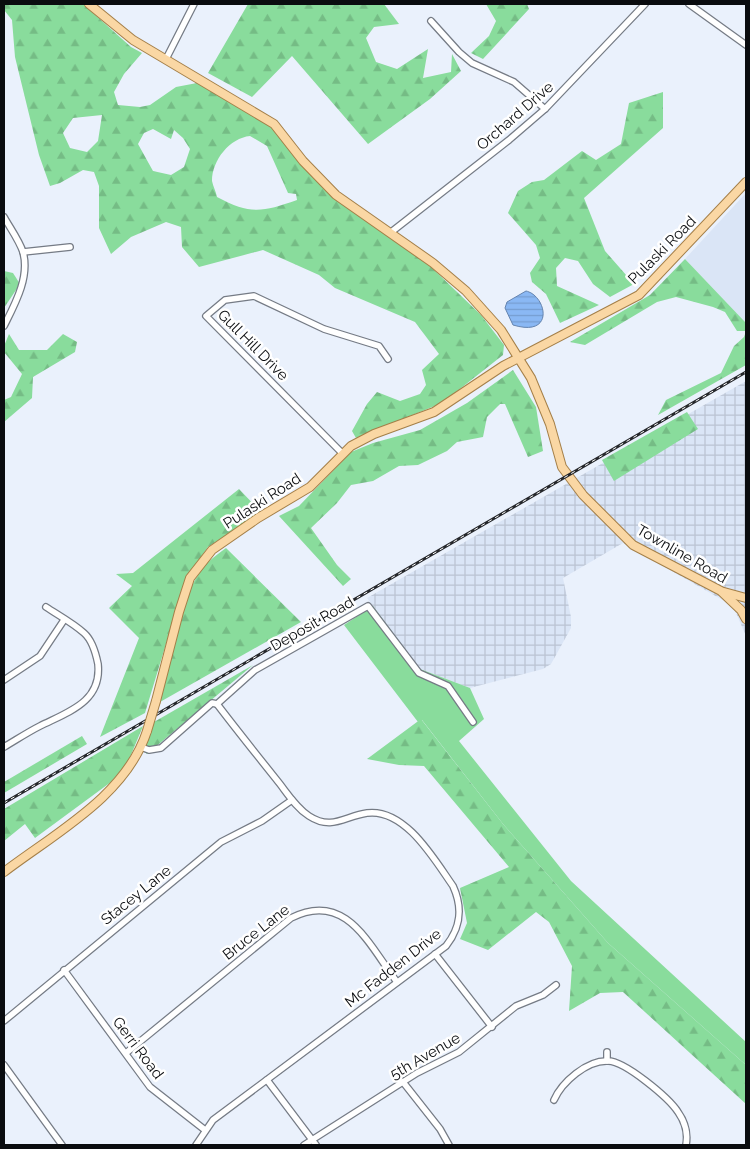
<svg xmlns="http://www.w3.org/2000/svg" width="750" height="1149" font-family="Raleway,sans-serif">
	<style>
		.built { fill: #dae5f6 }
		.industrial { fill: url(#industrial-grid) }
		.grass { fill: #89dc9c }
		.forest { fill: url(#forest-firs); fill-rule: evenodd }
		.water { fill: url(#water-rules); stroke: #6484af }
		.lines { fill: none; stroke-linecap: round; stroke-linejoin: round }
		.minor-casing { stroke: #757b85; stroke-width: 8 }
		.major-casing { stroke: #a47f48; stroke-width: 10 }
		.minor { stroke: #fff; stroke-width: 5.5 }
		.major { stroke: #fad7a4; stroke-width: 8 }
		.rail-casing { stroke: #25272b; stroke-width: 3 }
		.rail { stroke: #fff; stroke-width: 1; stroke-dasharray: 4; stroke-linecap: butt }
		.major-bridge-casing { stroke: #a47f48; stroke-width: 10; stroke-linecap: butt }
		.major-bridge { stroke: #fad7a4; stroke-width: 8 }
		.labels { text-anchor: middle; stroke-width: 5; stroke-linejoin: round; paint-order: stroke }
		.street-label { font-size: 15px; fill: #0a0c0f; stroke: #fff }
	</style>
	<defs>
		<pattern id="industrial-grid" width="8" height="8" patternUnits="userSpaceOnUse" patternTransform="scale(1.25)"><rect width="8" height="8" fill="#dae5f6"/><path d="M0 4h8M4 0v8" fill="none" stroke="#bac3d2"/></pattern>
		<pattern id="forest-firs" width="22" height="20" patternUnits="userSpaceOnUse" patternTransform="scale(1.25)"><rect width="22" height="20" fill="#89dc9c"/><path d="M5 1l3.5 6h-7zM16 11l3.5 6h-7z" fill="#75bc85"/></pattern>
		<pattern id="water-rules" width="6" height="5" patternUnits="userSpaceOnUse" patternTransform="scale(1.25)"><rect width="6" height="5" fill="#8ab8f4"/><path d="M0 2.5h6" fill="none" stroke="#769dd0"/></pattern>
	</defs>
	<rect width="100%" height="100%" fill="#eaf1fc"/>
	<!-- built -->
	<polygon class="built" points="746,193 746,323 685,259"/>
	<!-- industrial -->
	<polygon class="industrial" points="746,381 746,636 733,606 623,543 563,578 571,617 571,628 551,664 543,669 470,688 420,669 367,598"/>
	<!-- grass -->
	<polygon class="grass" points="373,606 420,669 470,688 484,719 459,741 571,881 746,1042 746,1065 608,943 503,824 422,720 418,722 344,625"/>
	<!-- forest -->
	<g class="forest">
		<path d="M4,4H83L131,47L142,53L124,74L114,92L118,105L140,107L150,105L176,87L197,83L273,128L326,189L430,266L481,315L504,345L503,355L442,403L356,438L352,431L367,404L377,392L400,401L420,394L426,385L422,370L439,354L415,322L335,288L319,275L263,250L199,267L182,247L181,227L166,222L131,237L111,254L99,228V186L94,172L83,170L60,183L50,186L39,155L15,57L12,20L4,10ZM102,115L98,141L87,152L70,148L63,133L73,118ZM153,129L171,139L174,130L183,138L190,149L184,167L171,175L153,171L138,144L144,133ZM250,136L267,146L288,193L296,194L297,200C262,212 251,215 217,197C216,192 213,186 212,181C212,160 230,138 250,136Z"/>
		<polygon points="248,4 384,4 399,24 374,27 366,38 376,62 397,69 428,49 423,78 451,72 452,54 461,71 430,99 368,144 292,56 252,97 208,73"/>
		<polygon points="486,4 527,4 529,9 483,59 471,53 489,36 496,21"/>
		<polygon points="663,92 663,128 584,198 605,251 634,284 610,297 593,284 578,261 565,258 556,268 557,286 599,305 560,323 546,294 532,282 530,273 540,258 536,245 508,213 518,191 532,182 544,180 582,151 596,160 621,144 629,103"/>
		<polygon points="685,259 746,323 746,365 658,415 666,400 721,373 734,346 744,337 746,331 737,331 725,312 713,307 676,297 657,302 585,345 570,342 650,295"/>
		<polygon points="4,271 13,273 20,284 4,308"/>
		<polygon points="9,334 19,350 47,350 63,334 77,342 75,352 33,377 32,398 4,422 4,400 11,397 22,374 4,352 4,346"/>
		<polygon points="513,370 536,407 543,451 528,457 505,404 500,404 487,417 483,437 457,442 447,451 418,465 399,466 373,481 351,485 337,503 311,528 337,565 351,579 343,586 279,516 299,506 351,452 373,443 420,430 467,403"/>
		<polygon points="687,412 698,429 614,481 602,460"/>
		<polygon points="239,489 261,512 208,547 186,578 145,713 100,737 139,638 109,608 132,586 116,574 133,573"/>
		<path d="M226,548L301,622L160,702C169,666 179,604 198,575C205,563 215,556 226,548Z"/>
		<polygon points="253,665 147,754 143,751 154,722"/>
		<polygon points="421,719 503,824 608,943 746,1065 746,1104 623,992 600,993 569,1011 572,966 549,922 536,912 488,950 460,939 467,923 460,888 509,867 424,766 399,765 367,759"/>
		<polygon points="143,726 128,762 111,782 35,838 25,824 4,841 4,809"/>
		<polygon points="82,736 87,744 4,793 4,782"/>
	</g>
	<!-- water -->
	<path class="water" d="M526,291C546,295 556,338 513,325L505,308L507,302Z"/>
	<g class="lines">
		<defs>
			<g id="minor">
				<polyline points="689,4 746,45"/>
				<polyline points="431,21 459,52 472,63 514,82 545,109"/>
				<polyline points="166,59 194,4"/>
				<path d="M4,217C10,228 19,240 23,252C30,277 15,304 4,326"/>
				<polyline points="390,233 509,140 545,109 645,4"/>
				<polyline points="23,252 70,247"/>
				<polyline points="342,453 206,316 225,300 254,296 324,329 379,346 388,359"/>
				<polyline points="4,680 40,656 64,620"/>
				<path d="M4,747C16,740 28,732 40,726C68,712 102,702 98,664C96,654 92,640 84,633C73,623 58,615 46,607"/>
				<polyline points="141,747 149,750 161,748 212,703 217,704 255,670 368,606 419,673 448,686 473,722"/>
				<polyline points="435,954 492,1027"/>
				<polyline points="64,970 150,1087 205,1130"/>
				<polyline points="4,1021 221,842 262,821 292,800"/>
				<path d="M126,1053L291,918C346,890 369,945 397,982"/>
				<polyline points="607,1061 607,1052"/>
				<polyline points="4,1065 62,1145"/>
				<polyline points="267,1080 316,1145"/>
				<polyline points="403,1082 440,1129 449,1145"/>
				<path d="M554,1100C562,1082 587,1060 608,1061C625,1061 669,1098 678,1112C685,1122 688,1134 686,1145"/>
				<path d="M196,1145L213,1120L446,946C461,927 463,908 453,886C434,859 405,808 367,813C345,816 332,831 309,816C295,807 286,791 276,779C256,754 236,729 217,704"/>
				<polyline points="304,1145 417,1073 459,1052 516,1006 543,995 556,985"/>
			</g>
			<g id="major">
				<polyline points="89,4 133,40 274,124 303,161 336,195 433,263 466,291 501,330 531,378 550,424 562,467 583,495 633,545 721,591 741,610 746,619"/>
				<polyline points="724,592 746,598"/>
				<polyline points="156,701 179,612 190,578 212,550 258,518 310,487 351,446 374,434 434,412 503,366 639,295 746,182"/>
				<path d="M4,872C55,833 126,796 147,731"/>
			</g>
		</defs>
		<!-- minor casing -->
		<use href="#minor" class="minor-casing"/>
		<!-- major casing -->
		<use href="#major" class="major-casing"/>
		<!-- minor -->
		<use href="#minor" class="minor"/>
		<!-- major -->
		<use href="#major" class="major"/>
		<defs>
			<polyline id="rail" points="4,803 746,372"/>
		</defs>
		<!-- rail casing -->
		<use href="#rail" class="rail-casing"/>
		<!-- rail -->
		<use href="#rail" class="rail"/>
		<defs>
			<polyline id="major-bridge" points="147,731 156,701"/>
		</defs>
		<!-- major-bridge casing -->
		<use href="#major-bridge" class="major-bridge-casing"/>
		<!-- major-bridge -->
		<use href="#major-bridge" class="major-bridge"/>
	</g>
	<g class="labels">
		<!-- street labels -->
		<g class="street-label">
			<text transform="translate(515 116) rotate(-41)" y="5">Orchard Drive</text>
			<text transform="translate(662 250) rotate(-45)" y="5">Pulaski Road</text>
			<text transform="translate(253 345) rotate(45)" y="5">Gull Hill Drive</text>
			<text transform="translate(262 501) rotate(-33)" y="5">Pulaski Road</text>
			<text transform="translate(682 554) rotate(30)" y="5">Townline Road</text>
			<text transform="translate(312 624) rotate(-30)" y="5">Deposit Road</text>
			<text transform="translate(136 895) rotate(-39)" y="5">Stacey Lane</text>
			<text transform="translate(256 932) rotate(-38)" y="5">Bruce Lane</text>
			<text transform="translate(393 968) rotate(-38)" y="5">Mc Fadden Drive</text>
			<text transform="translate(138 1048) rotate(53)" y="5">Gerri Road</text>
			<text transform="translate(425 1056) rotate(-30)" y="5">5th Avenue</text>
		</g>
	</g>
	<!-- border -->
	<rect width="750" height="1149" fill="none" stroke="#0a0c0f" stroke-width="10"/>
</svg>
